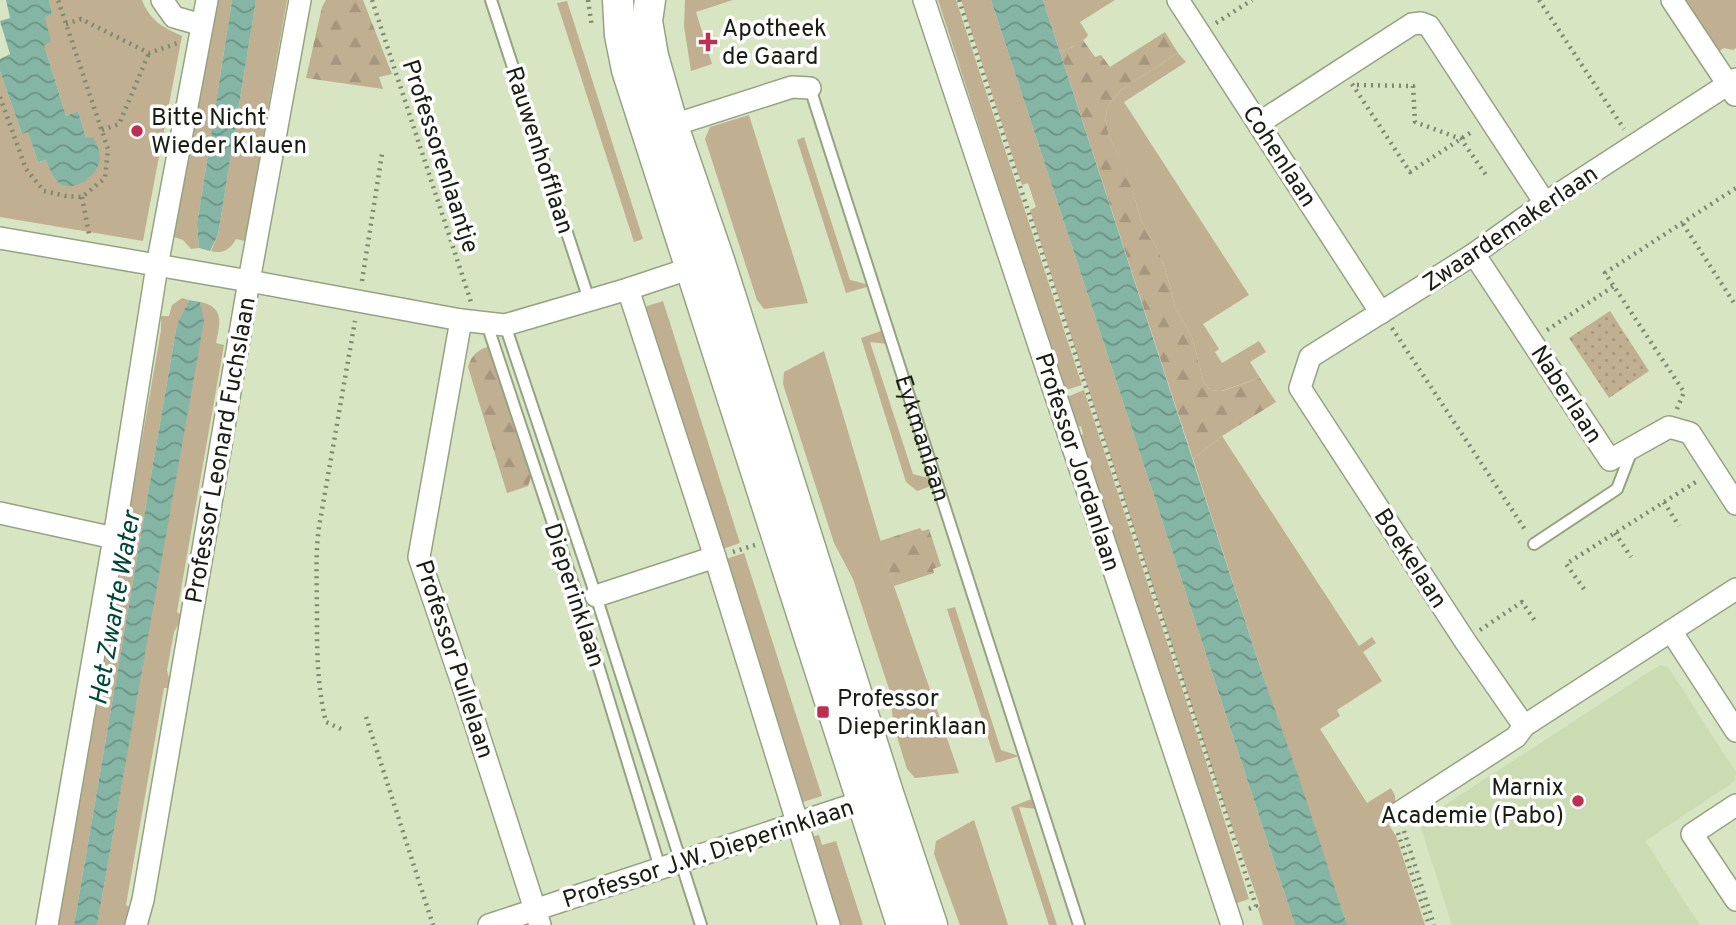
<svg xmlns="http://www.w3.org/2000/svg" width="1736" height="925" font-family="Overpass,sans-serif">
	<style>
		.built { fill: #cbdcb3 }
		.green { fill: #c1af92 }
		.forest { fill: url(#forest-firs) }
		.park { fill: url(#park-dots) }
		.water { fill: url(#water-waves) }
		.lines { fill: none; stroke-linecap: round; stroke-linejoin: round }
		.lane-casing { stroke: #95a382; stroke-width: 14 }
		.street-casing { stroke: #95a382; stroke-width: 24 }
		.secondary-casing { stroke: #95a382; stroke-width: 33 }
		.path { stroke: #7e8871; stroke-width: 4.5; stroke-dasharray: 2 5; stroke-linecap: butt }
		.lane { stroke: #fff; stroke-width: 10 }
		.street { stroke: #fff; stroke-width: 21 }
		.secondary { stroke: #fff; stroke-width: 30 }
		.poi-dot { fill: #bf2f51; stroke: #fff; stroke-width: 2.5 }
		.labels { text-anchor: middle; stroke-width: 7; stroke-linejoin: round; paint-order: stroke }
		.poi-label { font-size: 24px; fill: #191e12; stroke: #fff; text-anchor: start }
		.street-label { font-size: 24px; fill: #191e12; stroke: #fff }
		.water-label { font-size: 26px; font-style: italic; fill: #014737; stroke: #fff }
	</style>
	<defs>
		<pattern id="forest-firs" width="22" height="20" patternUnits="userSpaceOnUse" patternTransform="scale(1.75)"><rect width="22" height="20" fill="#c1af92"/><path d="M5 1l3.5 6h-7zM16 11l3.5 6h-7z" fill="#a5967d"/></pattern>
		<pattern id="park-dots" width="8" height="8" patternUnits="userSpaceOnUse" patternTransform="scale(1.75)"><rect width="8" height="8" fill="#c1af92"/><path d="M2 2h.1M6 6h.1" fill="none" stroke="#a5967d" stroke-width="1.8" stroke-linecap="round"/></pattern>
		<pattern id="water-waves" width="16" height="10" patternUnits="userSpaceOnUse" patternTransform="scale(1.75)"><rect width="16" height="10" fill="#85b5a5"/><path d="M0 5q4-4 8 0t8 0" fill="none" stroke="#6c9385"/></pattern>
	</defs>
	<rect width="100%" height="100%" fill="#d7e5c3"/>
	<!-- built -->
	<polygon class="built" points="1660,665 1668,667 1736,772 1735,781 1645,841 1700,925 1452,925 1419,822"/>
	<!-- green -->
	<g class="green">
		<path d="M49,0H142C150,21 163,27 182,36L143,241L0,217V71L22,134L28,131L38,162L46,160L89,178L98,167L100,157L86,138L78,111L66,116L44,45L45,18L52,14Z"/>
		<polygon points="217,0 232,0 197,225 199,248 191,249 183,240 174,237"/>
		<path d="M256,0H287L245,241L236,239C230,250 222,254 211,251L218,235Z"/>
		<polygon points="685,0 733,0 696,12 712,64 691,71 684,26"/>
		<polygon points="938,0 956,0 1082,385 1066,390 1066,388 1064,388"/>
		<polygon points="961,0 991,0 1295,925 1263,925 1258,909 1260,906 1218,787 1030,210 1036,207 1028,183 1022,185"/>
		<path d="M1043,0H1115L1080,22L1088,35C1082,44 1070,48 1060,52Z"/>
		<polygon points="1680,0 1736,0 1736,48 1733,50 1724,48 1715,54"/>
		<polygon points="567,1 643,239 634,242 557,3"/>
		<polygon points="1178,53 1186,62 1124,102 1249,295 1203,324 1219,349 1215,352 1222,363 1259,341 1266,352 1250,362 1260,378 1221,391 1210,390 1204,383 1192,337 1175,307 1169,282 1159,252 1141,220 1126,169 1109,137 1105,117 1109,104 1121,90"/>
		<polygon points="749,115 808,303 764,309 757,300 705,139 710,127"/>
		<polygon points="804,137 850,280 870,285 870,286 846,293 797,140"/>
		<polygon points="182,298 189,300 177,324 74,925 58,925 161,330 161,316 169,316 172,305"/>
		<polygon points="663,301 740,543 720,550 644,314 647,306"/>
		<path d="M200,302C225,307 220,323 216,343L224,345L177,612L183,616L174,632L167,670L171,686L169,688H164L126,905L132,908L124,925H97L203,321Z"/>
		<polygon points="884,330 888,344 870,342 913,474 932,479 934,485 917,491 906,482 861,338"/>
		<polygon points="824,351 894,586 959,773 915,778 907,769 894,727 889,689 853,579 834,543 783,384 784,372"/>
		<polygon points="1084,390 1202,749 1249,899 1234,904 1080,436 1083,434 1081,426 1077,427 1067,397"/>
		<polygon points="1222,436 1359,646 1372,637 1376,643 1363,652 1382,681 1337,710 1340,716 1320,729 1367,803 1391,788 1395,796 1395,803 1390,809 1382,814 1396,836 1425,925 1348,925 1344,916 1264,679 1193,459"/>
		<polygon points="744,553 822,796 803,802 723,560"/>
		<polygon points="955,607 1001,750 1019,756 996,763 947,609"/>
		<polygon points="1034,798 1037,809 1019,807 1057,925 1049,925 1011,807"/>
		<polygon points="974,820 1008,925 960,925 934,854 936,841"/>
		<polygon points="819,835 822,845 836,841 863,925 840,925 812,837"/>
	</g>
	<!-- forest -->
	<g class="forest">
		<polygon points="326,0 363,0 392,74 379,77 383,89 306,78 322,7"/>
		<polygon points="1165,32 1178,53 1121,90 1109,104 1105,117 1109,137 1126,168 1141,220 1159,252 1169,282 1175,307 1192,337 1204,383 1210,390 1222,391 1260,378 1276,402 1222,436 1193,459 1060,52 1073,47 1083,40 1095,57 1101,55 1110,67"/>
		<path d="M493,346L533,471L528,486L507,493L468,367C471,355 480,347 493,346Z"/>
		<polygon points="920,528 922,531 929,529 941,566 933,569 934,573 894,586 880,541"/>
	</g>
	<!-- park -->
	<polygon class="park" points="1610,311 1649,371 1609,398 1569,338"/>
	<!-- water -->
	<g class="water">
		<path d="M6,0H49L52,14L45,18L51,42L44,45L66,116L78,111L86,138L93,137C97,143 100,152 100,159C99,176 71,196 57,181C52,176 49,166 46,160L38,162L28,132L22,134L0,71V59L10,54L0,21L10,18Z"/>
		<polygon points="232,0 256,0 218,235 210,251 199,248 197,225"/>
		<polygon points="991,0 1043,0 1264,679 1298,775 1344,916 1348,925 1295,925"/>
		<polygon points="189,300 200,302 204,321 97,925 74,925 177,324"/>
	</g>
	<g class="lines">
		<defs>
			<g id="lane">
				<polyline points="491,0 589,300"/>
				<path id="s1" d="M810,88L1079,925"/>
				<polyline points="487,324 577,596 660,868"/>
				<polyline points="505,325 596,596 701,925"/>
				<polyline points="1534,544 1617,489 1632,450"/>
			</g>
			<g id="street">
				<polyline points="162,0 174,17 202,25"/>
				<polyline points="924,0 1232,925"/>
				<polyline points="1178,0 1381,313"/>
				<polyline points="1672,0 1735,95"/>
				<polyline points="1259,123 1412,24 1421,23 1429,26 1545,203"/>
				<polyline points="661,129 792,87 810,88"/>
				<polyline points="0,238 249,281 461,320 505,325 628,289 703,264"/>
				<polyline points="1474,254 1610,460 1669,427 1690,433 1736,504"/>
				<polyline points="628,289 715,557 829,925"/>
				<polyline points="461,320 419,557 463,686 540,925"/>
				<polyline points="0,513 114,538"/>
				<polyline points="596,596 715,557"/>
				<polyline points="1671,631 1736,731"/>
				<polyline points="1524,726 1465,641 1300,388 1310,357 1474,254 1545,203 1736,79"/>
				<polyline points="1736,805 1692,834 1736,900"/>
				<polyline points="1397,814 1516,737 1524,726 1736,589"/>
				<polyline points="47,925 114,538 157,266 207,0"/>
				<polyline points="136,925 143,900 249,281 300,0"/>
				<polyline points="489,925 876,797"/>
			</g>
			<g id="secondary">
				<polyline points="618,0 620,35 627,70 902,925"/>
				<polyline points="650,0 647,21 653,56 673,126 719,260 888,793 932,925"/>
			</g>
		</defs>
		<!-- lane casing -->
		<use href="#lane" class="lane-casing"/>
		<!-- street casing -->
		<use href="#street" class="street-casing"/>
		<!-- secondary casing -->
		<use href="#secondary" class="secondary-casing"/>
		<!-- path -->
		<g class="path">
			<polyline points="372,0 471,302"/>
			<polyline points="588,0 592,27"/>
			<polyline points="959,0 1256,906 1246,910"/>
			<polyline points="1539,0 1624,129"/>
			<polyline points="1216,23 1252,0"/>
			<polyline points="66,24 81,19 149,53 178,43"/>
			<polyline points="1352,84 1410,172 1473,131"/>
			<polyline points="1357,85 1413,86 1415,122 1461,139 1488,178"/>
			<polyline points="0,97 26,169 44,191 66,196 82,197 105,178 108,149 58,0"/>
			<polyline points="102,130 119,124 149,53"/>
			<polyline points="82,197 89,234"/>
			<polyline points="1683,224 1736,306"/>
			<polyline points="362,281 382,154"/>
			<polyline points="1392,328 1526,531"/>
			<polyline points="1547,330 1614,286"/>
			<polyline points="1677,409 1684,392 1605,273 1736,188"/>
			<polyline points="1664,502 1679,526"/>
			<polyline points="1615,533 1631,557"/>
			<polyline points="733,552 755,545"/>
			<polyline points="1584,589 1566,564 1699,480"/>
			<polyline points="1480,630 1522,602 1535,621"/>
			<polyline points="366,717 433,925"/>
			<path d="M341,729L326,722C317,686 317,651 317,614C317,585 315,556 319,527L355,321"/>
			<polyline points="1404,831 1434,925"/>
			<polyline points="1398,833 1429,925"/>
		</g>
		<!-- lane -->
		<use href="#lane" class="lane"/>
		<!-- street -->
		<use href="#street" class="street"/>
		<!-- secondary -->
		<use href="#secondary" class="secondary"/>
	</g>
	<!-- markers -->
	<g class="poi-dot">
		<path d="M704.5 31.5h7v7h7v7h-7v7h-7v-7h-7v-7h7z"/>
		<circle cx="137" cy="131" r="7"/>
		<rect x="816" y="705" width="14" height="14" rx="3.5"/>
		<circle cx="1578" cy="801" r="7"/>
	</g>
	<g class="labels">
		<!-- poi labels -->
		<g class="poi-label">
			<text x="722" y="36">Apotheek<tspan x="722" dy="28">de Gaard</tspan></text>
			<text x="151" y="125">Bitte Nicht<tspan x="151" dy="28">Wieder Klauen</tspan></text>
			<text x="837" y="706">Professor<tspan x="837" dy="28">Dieperinklaan</tspan></text>
			<text x="1564" y="795" text-anchor="end">Marnix<tspan x="1564" dy="28">Academie (Pabo)</tspan></text>
		</g>
		<!-- street labels -->
		<g class="street-label">
			<text transform="translate(540 150) rotate(72)" y="8">Rauwenhofflaan</text>
			<text transform="translate(441 156) rotate(72)" y="8">Professorenlaantje</text>
			<text transform="translate(1280 156) rotate(57)" y="8">Cohenlaan</text>
			<text transform="translate(1510 228) rotate(-34)" y="8">Zwaardemakerlaan</text>
			<text transform="translate(1567 394) rotate(57)" y="8">Naberlaan</text>
			<text dy="8" stroke="none"><textPath href="#s1" startOffset="368">Eykmanlaan</textPath></text>
			<text transform="translate(220 450) rotate(-80)" y="8">Professor Leonard Fuchslaan</text>
			<text transform="translate(1078 462) rotate(72)" y="8">Professor Jordanlaan</text>
			<text transform="translate(1411 558) rotate(57)" y="8">Boekelaan</text>
			<text transform="translate(575 595) rotate(72)" y="8">Dieperinklaan</text>
			<text transform="translate(455 659) rotate(72)" y="8">Professor Pullelaan</text>
			<text transform="translate(708 853) rotate(-18)" y="8">Professor J.W. Dieperinklaan</text>
		</g>
		<!-- water labels -->
		<g class="water-label">
			<text transform="translate(114 608) rotate(-80)" y="9">Het Zwarte Water</text>
		</g>
	</g>
</svg>
